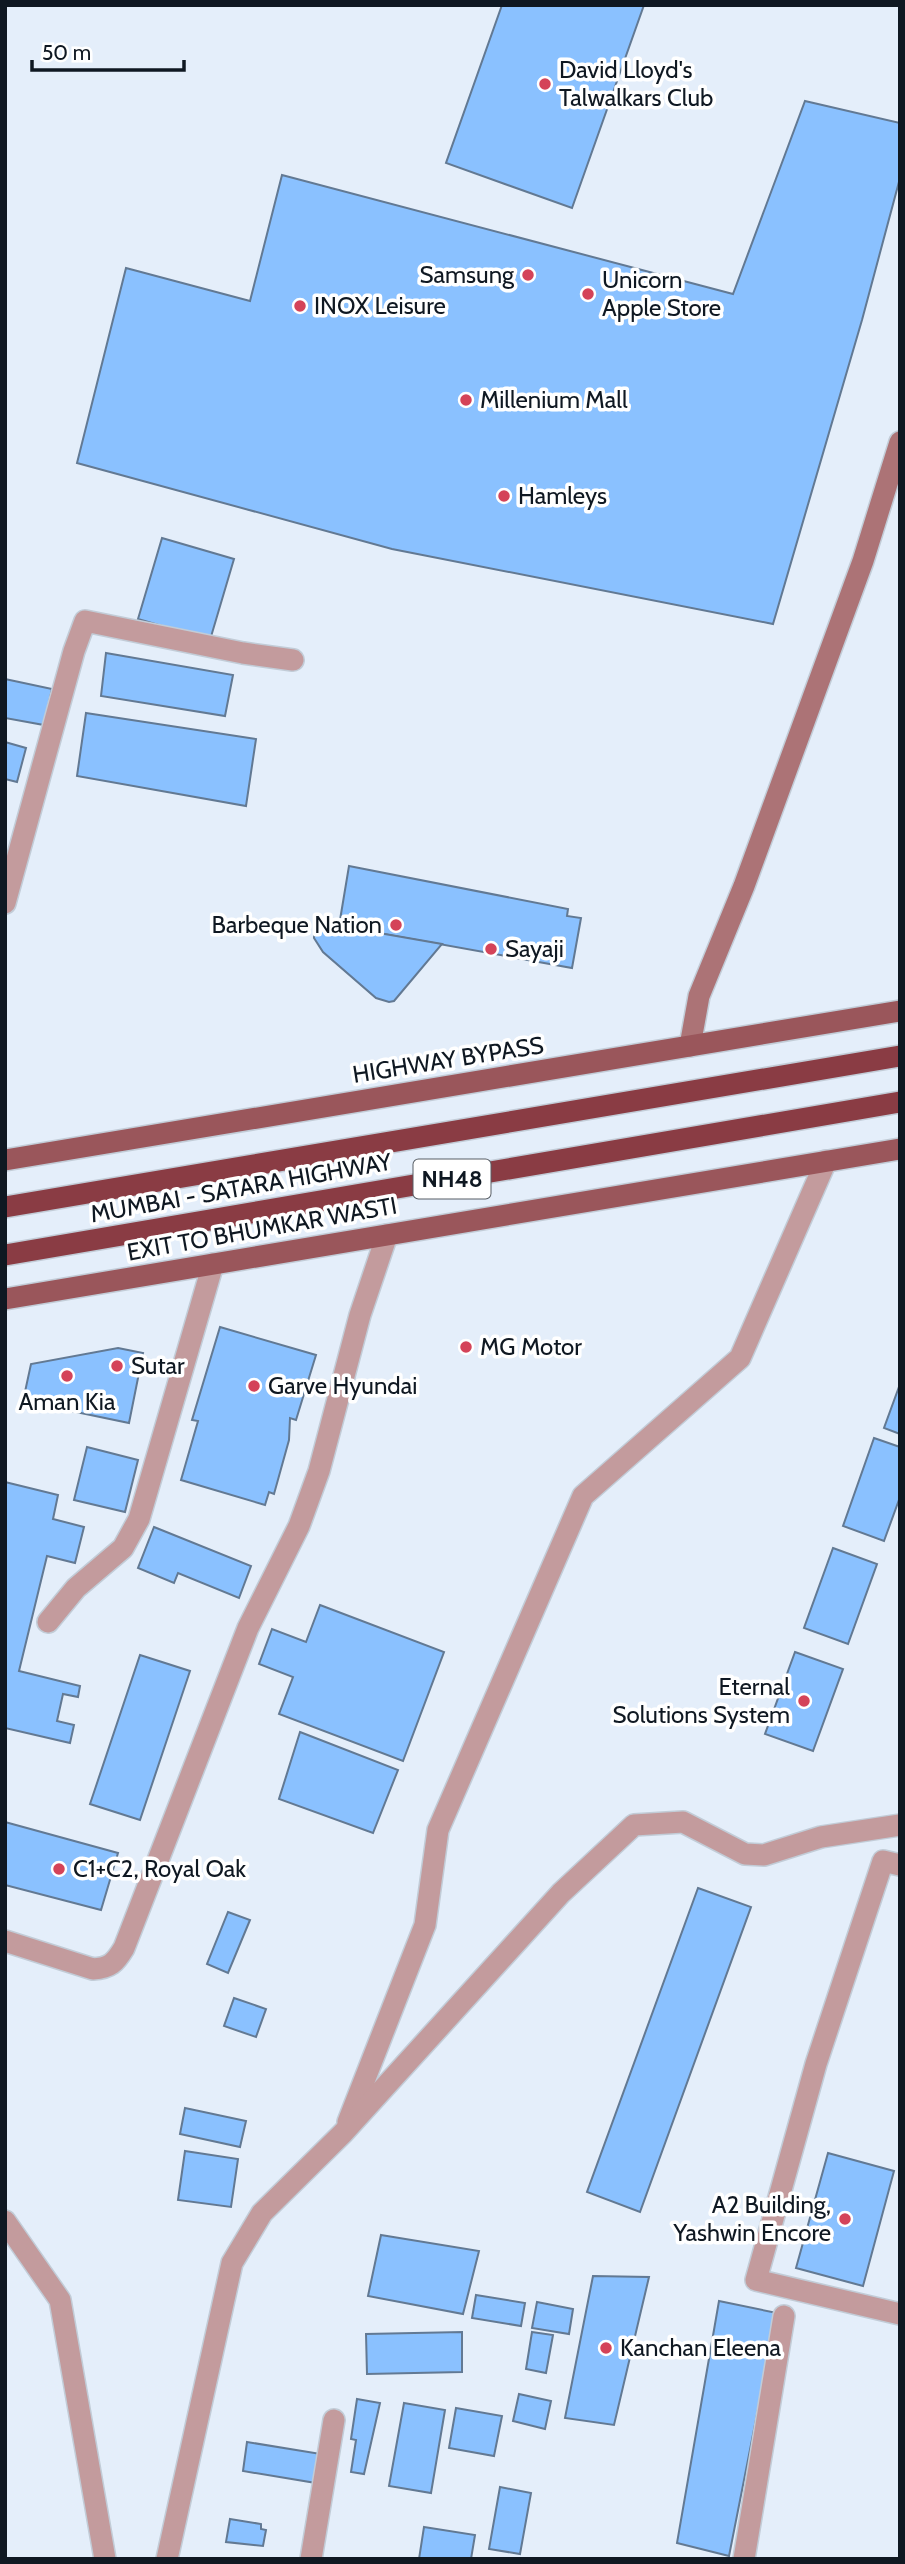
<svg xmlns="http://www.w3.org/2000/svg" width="905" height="2564" font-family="Cabin,sans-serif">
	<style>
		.building { fill: #8ac1ff; stroke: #627993; stroke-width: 2 }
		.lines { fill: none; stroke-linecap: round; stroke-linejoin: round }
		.street-casing { stroke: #c2ccd7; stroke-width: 24 }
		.secondary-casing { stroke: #c2ccd7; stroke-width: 24 }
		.primary-casing { stroke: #c2ccd7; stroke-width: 24 }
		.highway-casing { stroke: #c2ccd7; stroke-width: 24 }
		.street { stroke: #c39b9d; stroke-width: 21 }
		.secondary { stroke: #ac7376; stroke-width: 21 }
		.primary { stroke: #9a565b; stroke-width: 21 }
		.highway { stroke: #8a3c44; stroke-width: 21 }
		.poi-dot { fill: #d44359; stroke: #fff; stroke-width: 2.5 }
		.labels { text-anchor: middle; stroke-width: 7; stroke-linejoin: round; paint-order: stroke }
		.shield { fill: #fff; stroke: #575d64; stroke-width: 2 }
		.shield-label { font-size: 23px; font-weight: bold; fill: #0f1822 }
		.poi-label { font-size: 24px; fill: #0f1822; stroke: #fff; text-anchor: start }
		.street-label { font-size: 24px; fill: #0f1822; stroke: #fff }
	</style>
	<rect width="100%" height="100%" fill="#e4eefa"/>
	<!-- building -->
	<g class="building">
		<polygon points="502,5 644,5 572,208 446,163"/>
		<polygon points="805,101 900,123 900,178 862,320 773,624 392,549 77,463 126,268 250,301 282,175 733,294"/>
		<polygon points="162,538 234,559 210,640 138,619"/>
		<polygon points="106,653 233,675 225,716 101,696"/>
		<polygon points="5,679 52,689 44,725 5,718"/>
		<polygon points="86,713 256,739 246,806 77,776"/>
		<polygon points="5,742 26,748 17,782 5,779"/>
		<polygon points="349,866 568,909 567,916 581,918 572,968 339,926"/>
		<polygon points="315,922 339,926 442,944 394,1001 389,1002 376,998 323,952 314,938"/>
		<polygon points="220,1327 316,1355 296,1420 290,1418 289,1440 274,1494 269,1492 265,1505 181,1480 198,1421 192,1420"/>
		<polygon points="118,1348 143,1353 129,1423 23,1401 31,1364"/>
		<polygon points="900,1384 900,1434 884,1428"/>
		<polygon points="874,1438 900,1447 900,1497 884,1541 843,1526"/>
		<polygon points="87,1447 138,1460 125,1512 74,1500"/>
		<polygon points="5,1482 58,1495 53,1519 84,1527 75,1563 47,1556 19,1671 80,1686 78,1697 63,1694 57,1721 74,1725 70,1743 5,1728"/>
		<polygon points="154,1527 251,1566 239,1598 178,1573 174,1583 138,1568"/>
		<polygon points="833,1548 877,1564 848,1644 804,1628"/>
		<polygon points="320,1605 444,1652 403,1761 279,1714 293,1677 259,1664 272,1629 306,1642"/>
		<polygon points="795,1652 843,1669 813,1751 765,1734"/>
		<polygon points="140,1655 190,1671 140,1820 90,1804"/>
		<polygon points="300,1732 398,1770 373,1833 279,1799"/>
		<polygon points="5,1822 118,1853 101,1910 5,1885"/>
		<polygon points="698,1888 751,1907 640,2212 587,2192"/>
		<polygon points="228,1912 250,1920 228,1973 207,1964"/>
		<polygon points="234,1998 266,2009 256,2037 224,2026"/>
		<polygon points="185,2108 246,2121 240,2147 180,2134"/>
		<polygon points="185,2151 238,2159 231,2207 178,2200"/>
		<polygon points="828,2153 894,2171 863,2286 796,2268"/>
		<polygon points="381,2235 479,2251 463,2314 368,2296"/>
		<polygon points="593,2276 649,2277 614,2425 565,2418"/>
		<polygon points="476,2295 525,2303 521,2326 472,2318"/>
		<polygon points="719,2301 777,2313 729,2556 677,2543"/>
		<polygon points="537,2302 573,2309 569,2334 532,2328"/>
		<polygon points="462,2332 462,2372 367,2374 366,2334"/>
		<polygon points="532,2332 553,2335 546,2373 526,2369"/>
		<polygon points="519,2394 551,2401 545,2429 513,2421"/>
		<polygon points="357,2399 380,2403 364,2474 351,2472 356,2440 351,2439"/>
		<polygon points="404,2403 445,2410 431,2493 389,2486"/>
		<polygon points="456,2408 502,2416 494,2456 449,2448"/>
		<polygon points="247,2442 327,2455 322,2484 243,2471"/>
		<polygon points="500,2487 531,2493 520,2554 489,2549"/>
		<polygon points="230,2519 261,2524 261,2529 266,2530 263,2546 226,2542"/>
		<polygon points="424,2527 475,2535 471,2559 419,2559"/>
	</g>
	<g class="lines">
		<defs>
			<g id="street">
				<polyline points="5,903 74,651 85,621 243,653 293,660"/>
				<polyline points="48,1622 76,1588 123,1548 139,1519 213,1264"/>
				<polyline points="900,1865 883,1861 816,2064 756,2280 900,2314"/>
				<path d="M5,1941L93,1969C110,1968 115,1963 124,1948L248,1628L299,1526L319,1471L360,1315L387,1235"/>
				<polyline points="348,2122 425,1925 438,1830 583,1496 740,1358 826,1161"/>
				<polyline points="5,2221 60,2300 105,2559"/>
				<polyline points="167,2559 232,2263 262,2213 343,2133 561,1893 634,1825 683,1822 745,1854 764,1855 821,1837 900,1825"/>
				<polyline points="311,2559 334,2420"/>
				<polyline points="744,2559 784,2316"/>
			</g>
			<polyline id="secondary" points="690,1046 699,996 744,886 863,561 900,442"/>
			<g id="primary">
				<polyline points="5,1160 900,1011"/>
				<polyline points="5,1299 900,1149"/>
			</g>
			<g id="highway">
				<polyline points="5,1207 900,1056"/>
				<polyline points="5,1255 900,1102"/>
			</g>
		</defs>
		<!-- street casing -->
		<use href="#street" class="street-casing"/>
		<!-- secondary casing -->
		<use href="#secondary" class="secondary-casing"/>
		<!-- primary casing -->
		<use href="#primary" class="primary-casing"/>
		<!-- highway casing -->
		<use href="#highway" class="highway-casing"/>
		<!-- street -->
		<use href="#street" class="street"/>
		<!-- secondary -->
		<use href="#secondary" class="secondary"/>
		<!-- primary -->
		<use href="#primary" class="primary"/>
		<!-- highway -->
		<use href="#highway" class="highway"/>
	</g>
	<!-- markers -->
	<g class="poi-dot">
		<circle cx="545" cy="84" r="7"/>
		<circle cx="528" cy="275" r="7"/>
		<circle cx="588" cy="294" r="7"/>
		<circle cx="300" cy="306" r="7"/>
		<circle cx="466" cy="400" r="7"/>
		<circle cx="504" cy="496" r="7"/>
		<circle cx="396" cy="925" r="7"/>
		<circle cx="491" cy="949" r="7"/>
		<circle cx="466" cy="1347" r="7"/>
		<circle cx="117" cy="1366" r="7"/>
		<circle cx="67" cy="1376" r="7"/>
		<circle cx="254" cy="1386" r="7"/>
		<circle cx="804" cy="1701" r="7"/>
		<circle cx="59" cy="1869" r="7"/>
		<circle cx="845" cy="2219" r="7"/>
		<circle cx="606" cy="2348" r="7"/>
	</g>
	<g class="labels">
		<!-- shield labels -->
		<rect class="shield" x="413.5" y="1159.5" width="77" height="39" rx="5"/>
		<g class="shield-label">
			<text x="452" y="1187">NH48</text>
		</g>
		<!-- poi labels -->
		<g class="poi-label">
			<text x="559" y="78">David Lloyd's<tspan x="559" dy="28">Talwalkars Club</tspan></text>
			<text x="514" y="283" text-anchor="end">Samsung</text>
			<text x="602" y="288">Unicorn<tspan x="602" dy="28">Apple Store</tspan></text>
			<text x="314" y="314">INOX Leisure</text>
			<text x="480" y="408">Millenium Mall</text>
			<text x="518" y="504">Hamleys</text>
			<text x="382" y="933" text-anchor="end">Barbeque Nation</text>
			<text x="505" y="957">Sayaji</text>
			<text x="480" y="1355">MG Motor</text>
			<text x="131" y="1374">Sutar</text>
			<text x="268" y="1394">Garve Hyundai</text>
			<text x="67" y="1410" text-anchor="middle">Aman Kia</text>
			<text x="790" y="1695" text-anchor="end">Eternal<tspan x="790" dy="28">Solutions System</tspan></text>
			<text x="73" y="1877">C1+C2, Royal Oak</text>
			<text x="831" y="2213" text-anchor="end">A2 Building,<tspan x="831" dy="28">Yashwin Encore</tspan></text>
			<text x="620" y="2356">Kanchan Eleena</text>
		</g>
		<!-- street labels -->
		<g class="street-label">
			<text transform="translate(448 1060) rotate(-9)" y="8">HIGHWAY BYPASS</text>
			<text transform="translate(241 1188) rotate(-10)" y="8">MUMBAI - SATARA HIGHWAY</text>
			<text transform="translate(262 1229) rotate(-10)" y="8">EXIT TO BHUMKAR WASTI</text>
		</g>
	</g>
	<!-- border -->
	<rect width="905" height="2564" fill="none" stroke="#0f1822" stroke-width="14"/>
	<!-- scale -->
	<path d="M32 60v10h152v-10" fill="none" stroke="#0f1822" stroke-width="3.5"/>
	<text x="42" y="60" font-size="21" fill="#0f1822" stroke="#ffffff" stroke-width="5" paint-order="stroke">50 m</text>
</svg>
